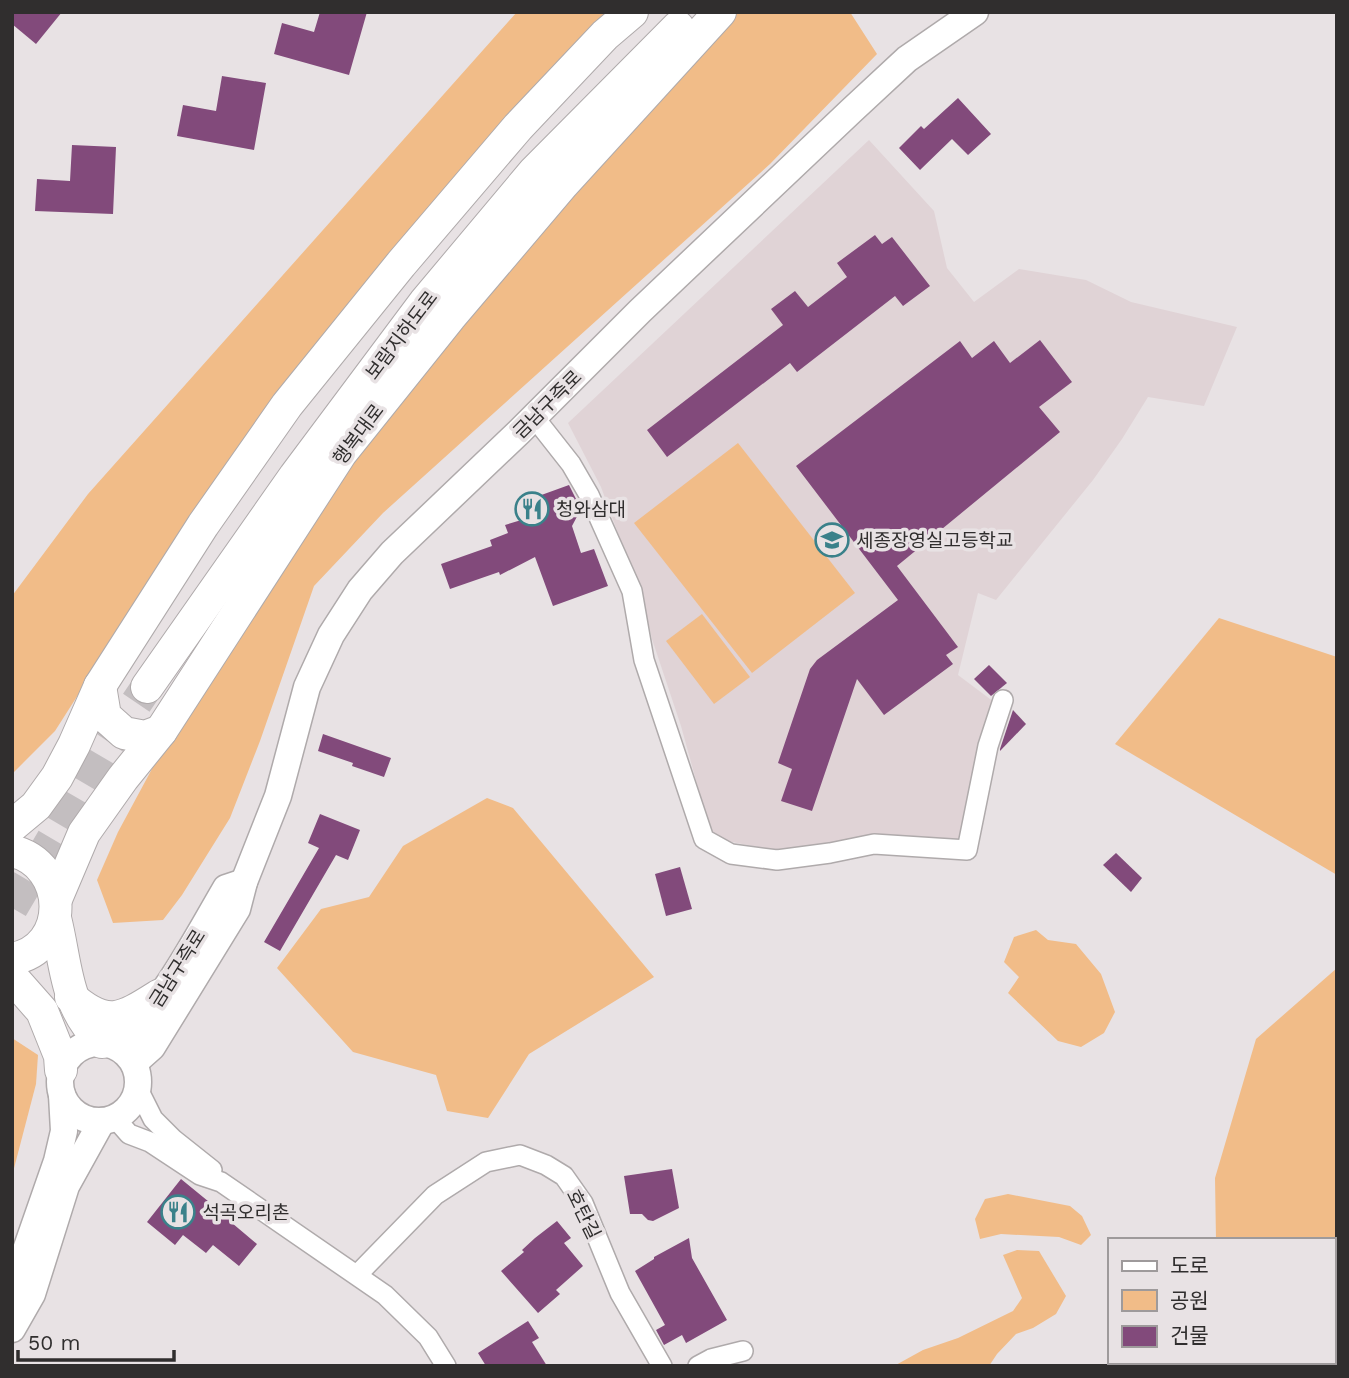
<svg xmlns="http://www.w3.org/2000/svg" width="1349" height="1378" font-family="'Work Sans','Noto Sans KR',sans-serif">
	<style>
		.built { fill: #e0d3d6 }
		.green { fill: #f1bc88 }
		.building { fill: #824a7b }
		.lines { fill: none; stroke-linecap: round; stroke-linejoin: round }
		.trunk-tunnel { stroke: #c3bec0; stroke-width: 32; stroke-dasharray: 32 16; stroke-linecap: butt }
		.minor-casing { stroke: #afaaab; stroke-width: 22 }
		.secondary-casing { stroke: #afaaab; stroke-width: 29 }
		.trunk-casing { stroke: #afaaab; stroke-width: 34 }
		.minor { stroke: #fff; stroke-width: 19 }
		.secondary { stroke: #fff; stroke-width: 26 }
		.trunk { stroke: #fff; stroke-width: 32 }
		.labels { text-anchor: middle; stroke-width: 7; stroke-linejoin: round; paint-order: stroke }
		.street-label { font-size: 19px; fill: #302e2e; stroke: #e8e2e4 }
		.poi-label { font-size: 19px; fill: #302e2e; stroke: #e8e2e4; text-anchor: start }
	</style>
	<rect width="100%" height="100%" fill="#e8e2e4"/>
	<!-- built -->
	<polygon class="built" points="869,140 934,211 947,268 974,302 1019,269 1086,280 1131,302 1237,327 1204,406 1148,397 1122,439 1093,480 996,600 978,593 958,675 994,702 961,843 793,854 712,838 681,726 652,639 644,604 601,487 568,423"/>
	<!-- green -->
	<g class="green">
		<polygon points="517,12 611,12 106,651 55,731 12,774 12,596 88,494"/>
		<polygon points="736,12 850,12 877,54 770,164 383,513 314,586 260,741 230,818 182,895 163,920 113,923 97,880 118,832 153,767 338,471 694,47"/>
		<polygon points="738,443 855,593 752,673 634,523"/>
		<polygon points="702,614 750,677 714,704 666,641"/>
		<polygon points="1219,618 1337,657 1337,875 1115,744"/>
		<polygon points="487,798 513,808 654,977 529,1054 488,1118 447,1111 436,1075 353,1052 277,968 321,909 369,897 403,846"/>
		<polygon points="1036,930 1048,940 1076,944 1101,974 1115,1012 1104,1033 1081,1047 1058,1041 1008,993 1019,977 1004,962 1014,937"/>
		<polygon points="1337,968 1337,1363 1333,1360 1333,1240 1216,1240 1215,1178 1256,1039"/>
		<polygon points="12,1038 38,1055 36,1084 12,1176"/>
		<polygon points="1008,1194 1070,1206 1082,1216 1091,1235 1081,1245 1059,1237 1001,1234 980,1239 975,1219 985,1199"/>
		<polygon points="1017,1250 1039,1251 1066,1296 1056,1314 1033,1328 1016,1334 997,1354 989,1366 894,1366 923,1350 958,1338 1013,1311 1022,1298 1003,1255"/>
	</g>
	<!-- building -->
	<g class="building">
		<polygon points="12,12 62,12 36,44 12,24"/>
		<polygon points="320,12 367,12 349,75 274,54 282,23 314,32"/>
		<polygon points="222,76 266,83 254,150 177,136 183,105 216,111"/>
		<polygon points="958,98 991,134 968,155 952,139 920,170 899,148 921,126 924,129"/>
		<polygon points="72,145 116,147 113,214 35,211 37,179 70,181"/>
		<polygon points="875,235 882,244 892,237 930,286 903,306 895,296 797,372 790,363 667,457 647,430 783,325 771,309 795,291 808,307 847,277 837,263"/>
		<polygon points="1040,340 1072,382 1039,407 1060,432 897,566 958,647 946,655 953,664 884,715 857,679 812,811 781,801 792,769 778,763 810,669 817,660 898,600 796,466 960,341 972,358 994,341 1010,363"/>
		<polygon points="569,485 581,509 572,526 581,553 594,549 608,586 553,606 535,557 500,575 499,572 450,589 441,564 492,546 490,540 508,533 505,525 528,518 522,502"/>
		<polygon points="989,665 1007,683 991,696 974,679"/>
		<polygon points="1013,710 1026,724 1000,751 1000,749"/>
		<polygon points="323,734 391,758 384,777 352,766 353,763 318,751"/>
		<polygon points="320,814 360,830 348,860 336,855 280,951 264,942 319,848 308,843"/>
		<polygon points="1116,853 1142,878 1131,892 1103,865"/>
		<polygon points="680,867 692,909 666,916 655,874"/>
		<polygon points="672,1169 679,1208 653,1221 648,1220 642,1214 630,1214 624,1176"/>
		<polygon points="181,1179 214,1206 217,1202 236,1217 232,1223 257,1244 239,1266 213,1245 206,1253 183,1235 175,1245 147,1222"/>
		<polygon points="557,1221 571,1238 564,1243 583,1266 556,1290 560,1294 538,1313 501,1271 524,1252 522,1250 535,1238"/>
		<polygon points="689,1238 692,1258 727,1320 686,1343 682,1335 664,1345 656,1330 665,1325 635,1271 654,1259 654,1257"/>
		<polygon points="528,1321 539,1338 532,1342 547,1366 486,1366 478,1353"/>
	</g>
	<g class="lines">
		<!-- trunk-tunnel -->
		<polyline class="trunk-tunnel" points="12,908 105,749 147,687"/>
		<defs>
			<g id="minor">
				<polyline points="534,417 571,464 589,495 632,591 644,660 704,839 731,854 777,860 830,853 874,844 967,850 988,746 1003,700"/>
				<polyline points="138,1089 153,1119 173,1139 212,1170"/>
				<polyline points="115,1118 129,1134 150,1142 200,1175 221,1182 385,1295 428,1337 446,1366"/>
				<polyline points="358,1274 435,1195 486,1162 520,1155 546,1165 564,1176 583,1203 620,1293 662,1366"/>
				<polyline points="698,1366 711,1359 743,1351"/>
			</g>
			<g id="secondary">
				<path d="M102,1042L123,1041C166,998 195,941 226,888L244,882"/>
				<circle cx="99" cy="1082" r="39"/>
				<polyline points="134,1063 152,1047 237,909 244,882 278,796 307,687 331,635 360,590 392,553 519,432 640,311 851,111 907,59 975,12"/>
				<polyline points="12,1290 57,1161 64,1131 62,1095"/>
				<polyline points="12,1329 32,1294 66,1186 102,1121"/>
			</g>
			<g id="trunk">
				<polyline points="100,686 105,716 124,733 145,737 161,731"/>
				<polyline points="147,687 295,476 425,302 534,172 678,27"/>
				<polyline points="12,826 36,806 57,777 74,745 100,686 203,525 287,405 401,264 518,127 605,35 632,12"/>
				<path d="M12,851C69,864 71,949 12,959"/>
				<polyline points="56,899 84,833 123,778 161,731 341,453 450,317 563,184 720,12"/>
				<path d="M55,918C67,966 64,1005 102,1042"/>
				<polyline points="12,977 42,1011 60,1056 61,1070"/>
				<path d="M71,997C108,1029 122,1019 160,995"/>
			</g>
		</defs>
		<!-- minor casing -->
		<use href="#minor" class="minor-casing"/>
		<!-- secondary casing -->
		<use href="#secondary" class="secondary-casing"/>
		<!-- trunk casing -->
		<use href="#trunk" class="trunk-casing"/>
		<!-- minor -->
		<use href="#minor" class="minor"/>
		<!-- secondary -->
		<use href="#secondary" class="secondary"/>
		<!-- trunk -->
		<use href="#trunk" class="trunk"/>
	</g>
	<!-- icons -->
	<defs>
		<symbol id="restaurant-ring" viewBox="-11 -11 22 22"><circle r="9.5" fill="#e8e2e4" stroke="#3a818a" stroke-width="1.5"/><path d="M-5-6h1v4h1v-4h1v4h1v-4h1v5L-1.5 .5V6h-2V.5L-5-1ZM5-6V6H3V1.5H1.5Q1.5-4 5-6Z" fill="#3a818a"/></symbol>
		<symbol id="school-ring" viewBox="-11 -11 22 22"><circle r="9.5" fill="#e8e2e4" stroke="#3a818a" stroke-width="1.5"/><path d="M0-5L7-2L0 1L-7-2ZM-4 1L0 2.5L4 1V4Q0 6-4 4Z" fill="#3a818a"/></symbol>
	</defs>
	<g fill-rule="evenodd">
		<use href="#restaurant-ring" x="513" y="490" width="38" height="38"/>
		<use href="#school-ring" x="813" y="521" width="38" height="38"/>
		<use href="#restaurant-ring" x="159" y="1193" width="38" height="38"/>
	</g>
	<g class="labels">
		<!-- street labels -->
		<g class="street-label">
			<text transform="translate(401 335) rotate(-53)" y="7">보람지하도로</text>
			<text transform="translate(547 404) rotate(-45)" y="7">금남구즉로</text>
			<text transform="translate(358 434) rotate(-53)" y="7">행복대로</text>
			<text transform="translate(177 968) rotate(-58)" y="7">금남구즉로</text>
			<text transform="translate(584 1214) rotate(64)" y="7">호탄길</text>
		</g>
		<!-- poi labels -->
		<g class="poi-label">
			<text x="556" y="516">청와삼대</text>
			<text x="856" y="547">세종장영실고등학교</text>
			<text x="202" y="1219">석곡오리촌</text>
		</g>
	</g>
	<!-- border -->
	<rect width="1349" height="1378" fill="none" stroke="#302e2e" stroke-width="28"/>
	<!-- legend -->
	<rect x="1108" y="1238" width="228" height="126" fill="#e8e2e4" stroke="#9e9a9b" stroke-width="2"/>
	<rect x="1122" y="1261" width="35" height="10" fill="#ffffff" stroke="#9e9a9b" stroke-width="2"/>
	<text x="1170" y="1273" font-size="21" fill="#302e2e">도로</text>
	<rect x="1122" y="1290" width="35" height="21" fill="#f1bc88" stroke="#9e9a9b" stroke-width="2"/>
	<text x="1170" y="1308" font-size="21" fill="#302e2e">공원</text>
	<rect x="1122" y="1326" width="35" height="21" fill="#824a7b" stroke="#9e9a9b" stroke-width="2"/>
	<text x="1170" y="1343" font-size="21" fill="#302e2e">건물</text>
	<!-- scale -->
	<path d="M18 1350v10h156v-10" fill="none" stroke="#302e2e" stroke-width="3.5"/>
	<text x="28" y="1350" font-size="21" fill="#302e2e" stroke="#e8e2e4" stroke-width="5" paint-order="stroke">50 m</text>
</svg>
